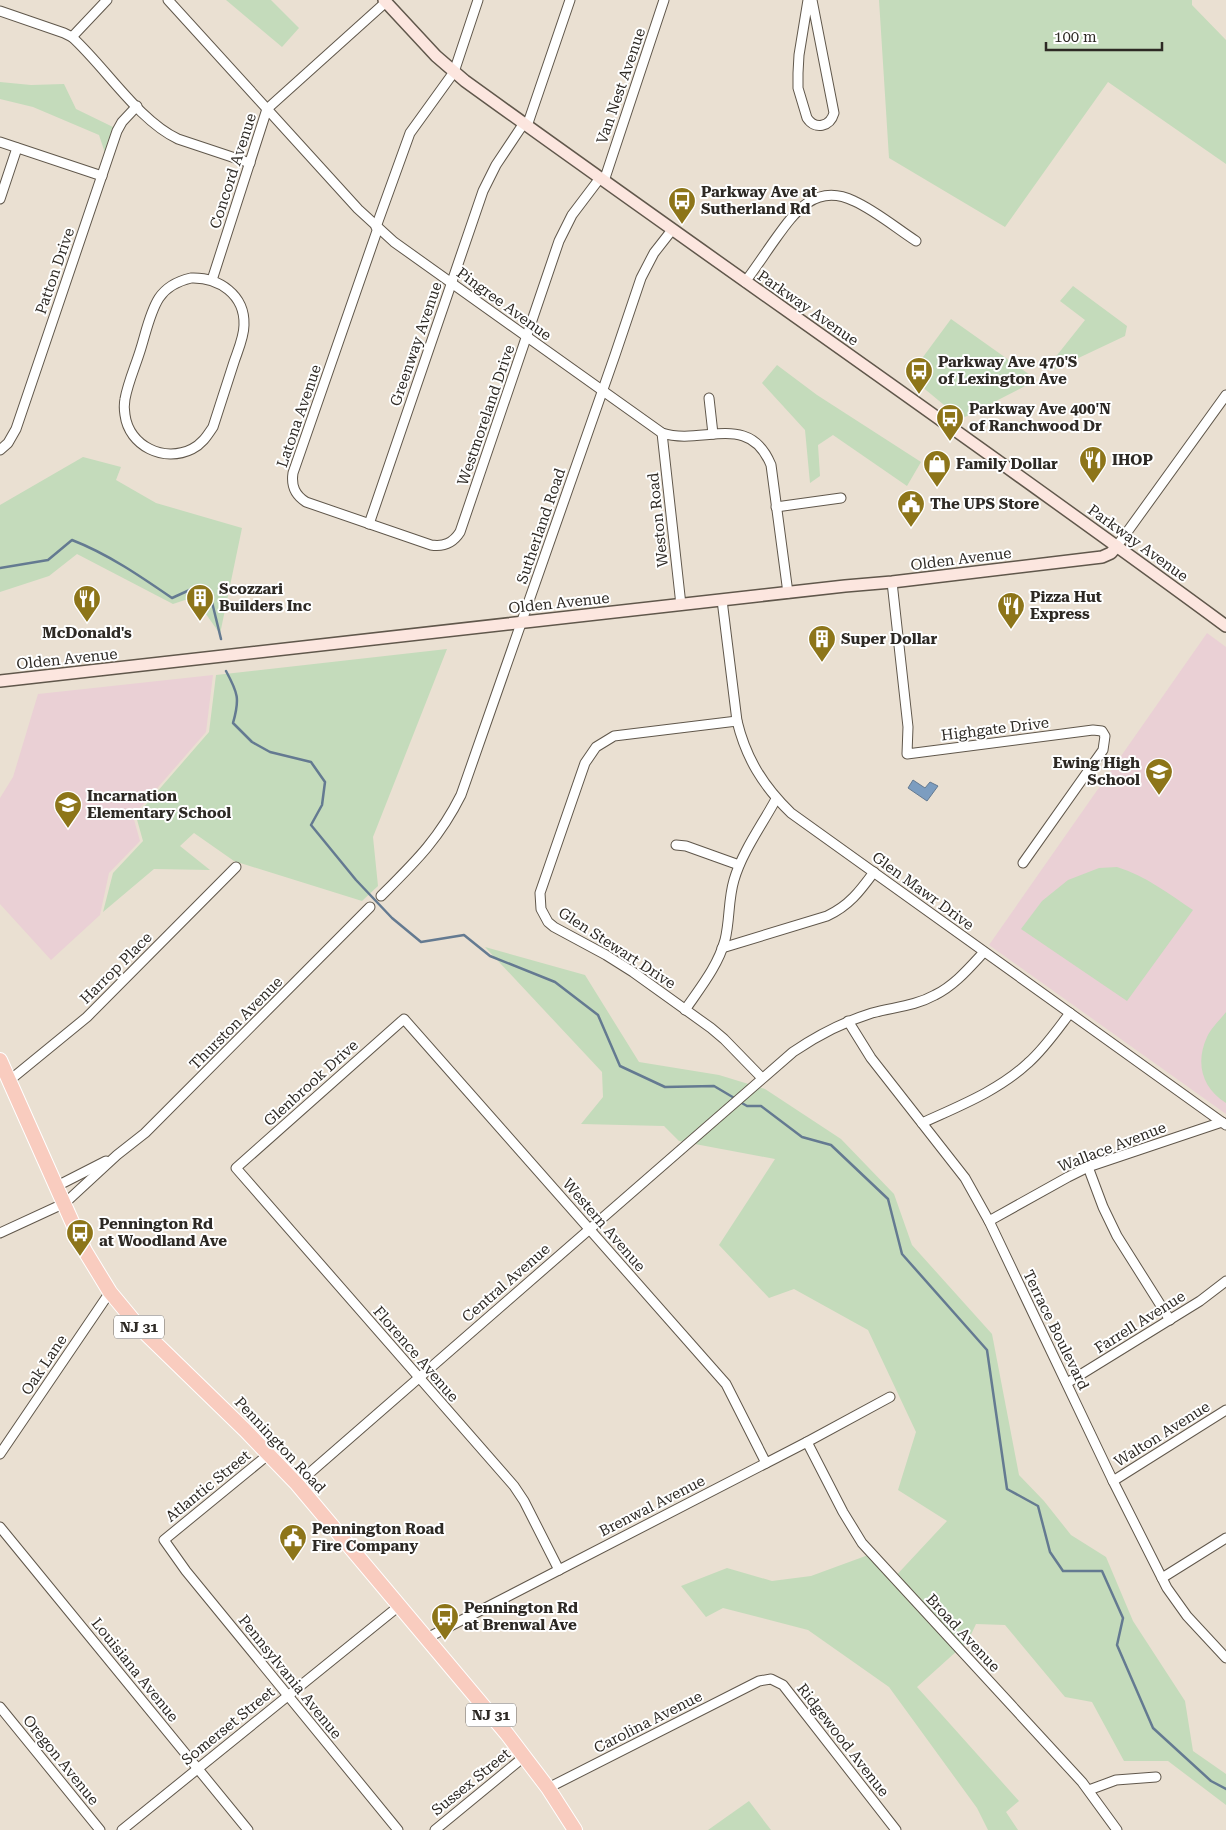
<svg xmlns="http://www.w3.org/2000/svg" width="1226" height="1830" font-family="'Roboto Serif',serif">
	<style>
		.education { fill: #ead0d5 }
		.green { fill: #c4dbbb }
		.water { fill: #7c9dc0; stroke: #647a91 }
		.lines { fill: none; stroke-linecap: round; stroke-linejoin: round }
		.stream { stroke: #647a91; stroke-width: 2.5 }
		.street-casing { stroke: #60574b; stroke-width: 11 }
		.secondary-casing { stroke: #60574b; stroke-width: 14 }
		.primary-casing { stroke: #fff; stroke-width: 16 }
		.street { stroke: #fff; stroke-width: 9 }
		.secondary { stroke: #fce6df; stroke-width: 11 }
		.primary { stroke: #f9ccbf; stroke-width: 14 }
		.labels { text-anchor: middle; stroke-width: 4; stroke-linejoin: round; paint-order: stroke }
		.shield { fill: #fff; stroke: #6c6966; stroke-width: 1 }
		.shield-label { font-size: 14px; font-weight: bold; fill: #2d2924 }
		.street-label { font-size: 15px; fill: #2d2924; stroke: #fff }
		.poi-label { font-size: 15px; font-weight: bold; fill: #2d2924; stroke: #fff; text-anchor: start }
	</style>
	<rect width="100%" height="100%" fill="#eae0d2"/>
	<!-- education -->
	<g class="education">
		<polygon points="1207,633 1226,647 1226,1114 989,945"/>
		<polygon points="213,675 206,732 133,816 140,841 109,873 100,915 51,960 0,904 0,798 13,777 38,694"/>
	</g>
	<!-- green -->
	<g class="green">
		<polygon points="226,0 271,0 299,28 282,47"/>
		<polygon points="879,0 1192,0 1192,5 1226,40 1226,164 1108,82 1005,227 889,158"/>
		<polygon points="0,82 31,85 64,84 76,109 113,127 105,153 99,135 33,107 0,99"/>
		<polygon points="1073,286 1127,326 1125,336 1051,371 1054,359 1085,320 1060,301"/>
		<polygon points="951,319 1037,380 961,419 909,376"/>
		<polygon points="777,365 817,395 921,462 907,486 833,435 818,445 820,476 810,483 805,430 762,383"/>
		<polygon points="83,457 121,467 116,480 156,503 242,528 220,634 194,597 173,604 77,554 49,576 0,592 0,505"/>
		<polygon points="447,649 373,837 378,886 362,901 234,861 194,833 180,846 210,870 154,869 103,912 113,873 143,841 136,816 209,732 216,675"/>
		<path d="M1117,867C1146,876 1169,894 1193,910L1127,1001L1021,929L1042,901L1068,880L1099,868Z"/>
		<polygon points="485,947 585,975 639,1062 719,1075 765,1089 841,1139 894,1194 912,1245 992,1334 1019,1475 1044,1501 1071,1535 1106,1557 1133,1621 1185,1701 1193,1751 1226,1774 1226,1805 1168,1761 1124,1761 1092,1702 1065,1697 1005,1625 976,1624 968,1641 917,1687 1019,1801 1006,1812 1018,1830 988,1830 977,1808 889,1687 808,1630 723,1608 706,1617 681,1586 727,1568 772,1581 811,1576 871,1554 891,1581 947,1521 898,1490 916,1432 868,1330 794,1289 769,1298 719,1245 775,1159 679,1141 664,1126 581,1124 603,1097 602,1072"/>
		<path d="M1226,1012V1103C1202,1088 1195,1063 1207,1037C1211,1028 1220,1020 1226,1012Z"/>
		<polygon points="749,1801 771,1830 708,1830"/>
	</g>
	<!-- water -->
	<polygon class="water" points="913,780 925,788 930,782 938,786 927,801 908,788"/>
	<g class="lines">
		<!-- stream -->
		<g class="stream">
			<path d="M0,568L48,560L72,540C108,554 140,576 172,598L194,588L210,594L221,639"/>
			<path d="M226,671C238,693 240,699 233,723L252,742L270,752L311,762L325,782L322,805L311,825L356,880L392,918L421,942L464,935L490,956L555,982L598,1015L620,1066L665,1087L714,1086L736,1099"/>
			<polyline points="740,1102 747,1106 761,1106 802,1137 831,1145 888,1199 902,1254 987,1350 1007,1489 1038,1506 1050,1552 1063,1571 1102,1571 1123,1618 1117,1645 1153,1728 1211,1781 1226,1789"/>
		</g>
		<defs>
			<g id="street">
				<path d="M168,0L358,209L394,242L662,433C703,446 749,411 771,465L788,593"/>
				<path d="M808,0L799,55L798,73V88L807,118C815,130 830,127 834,113L812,0"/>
				<path d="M0,11L64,33L72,37C106,68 138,120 178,139L250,163"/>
				<polyline points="72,37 107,0"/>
				<polyline points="527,126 570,0"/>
				<polyline points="0,142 102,176"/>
				<polyline points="604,181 664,0"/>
				<polyline points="0,199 17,148"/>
				<polyline points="376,227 410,133 454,72 478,0"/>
				<path d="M378,228L293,473C291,486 295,495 306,502L431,545C444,547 453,543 460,532L559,241L572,215L600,178"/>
				<path d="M191,278C219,277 245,295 244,325C244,337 238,350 234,362C227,384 220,405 213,427C207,436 202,444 192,449C164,463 129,446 125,415C124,409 124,404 125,399C128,382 136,365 141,348C146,332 150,312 159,298C167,286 178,281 191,278Z"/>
				<polyline points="212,280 267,109 386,2"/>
				<path d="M745,282C755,269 764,255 774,241C794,213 815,182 854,201C876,211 896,228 916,241"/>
				<polyline points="709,398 713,434"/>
				<polyline points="662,433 681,605"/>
				<polyline points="0,450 8,443 16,429 117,131 122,122 137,106"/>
				<polyline points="776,507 841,498"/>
				<polyline points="369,524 483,191 496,165 524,123"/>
				<polyline points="1117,546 1226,395"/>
				<polyline points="892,582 908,727 907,754 1093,730 1102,731 1105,736 1103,750 1023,863"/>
				<path d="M722,600L737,721C746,758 763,786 791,813L1226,1125"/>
				<polyline points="737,721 614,736 596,747 585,763 540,893 541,909 548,922 554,927 606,955 633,972 711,1028 724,1039 762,1078"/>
				<polyline points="676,845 686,846 739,865"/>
				<path d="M381,896C415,862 439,839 461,795L615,355L641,278L654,253L672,230"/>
				<path d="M722,948L827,916C849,906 860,891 874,872"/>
				<path d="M685,1010C700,988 718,966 725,940C730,920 728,900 734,880C742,852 762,825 776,799"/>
				<polyline points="848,1021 871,1058 965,1178 989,1221 1113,1481 1167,1588 1187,1616 1226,1658"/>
				<polyline points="10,1080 87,1017 236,867"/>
				<path d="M922,1123C959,1106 998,1091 1028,1063C1044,1049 1057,1030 1070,1013"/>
				<polyline points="1088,1167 1103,1207 1117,1236 1170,1320"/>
				<polyline points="57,1186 106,1161"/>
				<polyline points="989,1221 1068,1177 1088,1167 1222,1122"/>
				<polyline points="0,1233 65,1203 117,1155 145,1133 370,907"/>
				<polyline points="1067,1383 1200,1301 1226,1281"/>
				<polyline points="807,1442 843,1512 862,1543 1082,1782 1117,1830"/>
				<polyline points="0,1454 110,1292"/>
				<polyline points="269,1454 164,1540 186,1571 398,1830"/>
				<polyline points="1113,1481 1226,1410"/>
				<path d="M297,1484L793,1052C818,1035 843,1022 872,1013C894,1007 915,1006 935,995C955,985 969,968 984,952"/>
				<polyline points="0,1527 248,1830"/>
				<polyline points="559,1570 524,1501 514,1486 236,1168 404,1019 726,1384 766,1463"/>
				<polyline points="1162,1578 1226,1538"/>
				<polyline points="427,1638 807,1442 890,1397"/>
				<polyline points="0,1707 100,1830"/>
				<polyline points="548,1788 759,1681 771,1679 783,1685 896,1830"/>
				<polyline points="1089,1790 1116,1780 1156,1777"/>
				<polyline points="122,1830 399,1606"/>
				<polyline points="435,1830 525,1756"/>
			</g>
			<g id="secondary">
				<path d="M384,0L436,56L465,81C718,264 975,441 1226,626"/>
				<polyline points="0,681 845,586 892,582 1102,557 1111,553 1117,546"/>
			</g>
			<polyline id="primary" points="0,1060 85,1251 110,1292 139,1327 245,1430 297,1484 507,1734 548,1788 575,1830"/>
		</defs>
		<!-- street casing -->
		<use href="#street" class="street-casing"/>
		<!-- secondary casing -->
		<use href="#secondary" class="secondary-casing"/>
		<!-- primary casing -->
		<use href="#primary" class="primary-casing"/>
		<!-- street -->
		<use href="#street" class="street"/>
		<!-- secondary -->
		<use href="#secondary" class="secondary"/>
		<!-- primary -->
		<use href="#primary" class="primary"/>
	</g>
	<!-- icons -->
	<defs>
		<symbol id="bus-pin" viewBox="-11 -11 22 30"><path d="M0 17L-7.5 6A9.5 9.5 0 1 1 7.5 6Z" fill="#8d7519" stroke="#fff"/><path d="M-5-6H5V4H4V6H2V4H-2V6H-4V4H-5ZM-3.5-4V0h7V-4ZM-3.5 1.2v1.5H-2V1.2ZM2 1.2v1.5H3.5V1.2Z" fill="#fff"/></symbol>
		<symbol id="restaurant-pin" viewBox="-11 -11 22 30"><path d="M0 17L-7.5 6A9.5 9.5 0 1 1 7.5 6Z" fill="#8d7519" stroke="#fff"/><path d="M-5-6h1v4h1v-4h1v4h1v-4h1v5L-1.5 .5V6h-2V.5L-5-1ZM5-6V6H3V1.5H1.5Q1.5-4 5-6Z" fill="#fff"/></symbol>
		<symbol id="shop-pin" viewBox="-11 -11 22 30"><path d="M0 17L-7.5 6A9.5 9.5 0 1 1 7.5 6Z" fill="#8d7519" stroke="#fff"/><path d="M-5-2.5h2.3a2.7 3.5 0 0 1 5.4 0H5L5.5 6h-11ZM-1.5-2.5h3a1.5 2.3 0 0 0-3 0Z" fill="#fff"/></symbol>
		<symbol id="civic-pin" viewBox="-11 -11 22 30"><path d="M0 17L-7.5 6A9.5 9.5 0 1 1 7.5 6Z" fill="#8d7519" stroke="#fff"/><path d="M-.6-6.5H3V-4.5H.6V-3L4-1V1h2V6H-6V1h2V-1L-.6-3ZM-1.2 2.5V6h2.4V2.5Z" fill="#fff"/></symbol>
		<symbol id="building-pin" viewBox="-11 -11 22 30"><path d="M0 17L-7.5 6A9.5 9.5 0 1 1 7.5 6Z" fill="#8d7519" stroke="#fff"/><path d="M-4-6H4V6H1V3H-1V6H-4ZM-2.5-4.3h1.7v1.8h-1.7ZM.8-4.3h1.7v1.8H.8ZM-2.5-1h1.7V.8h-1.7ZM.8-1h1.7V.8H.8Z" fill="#fff"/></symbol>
		<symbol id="school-pin" viewBox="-11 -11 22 30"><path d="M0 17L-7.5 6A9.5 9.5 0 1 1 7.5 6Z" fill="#8d7519" stroke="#fff"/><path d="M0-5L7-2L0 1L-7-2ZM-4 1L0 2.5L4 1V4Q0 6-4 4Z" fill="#fff"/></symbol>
	</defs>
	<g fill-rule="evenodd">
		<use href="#bus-pin" x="666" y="185" width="32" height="43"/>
		<use href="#bus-pin" x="903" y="355" width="32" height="43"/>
		<use href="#bus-pin" x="934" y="402" width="32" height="43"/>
		<use href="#restaurant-pin" x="1077" y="444" width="32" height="43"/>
		<use href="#shop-pin" x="921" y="448" width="32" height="43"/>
		<use href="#civic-pin" x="895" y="488" width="32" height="43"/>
		<use href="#building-pin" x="184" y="582" width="32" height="43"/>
		<use href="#restaurant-pin" x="71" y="583" width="32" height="43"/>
		<use href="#restaurant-pin" x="995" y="590" width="32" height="43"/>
		<use href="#building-pin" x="806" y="623" width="32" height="43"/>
		<use href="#school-pin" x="1143" y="756" width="32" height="43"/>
		<use href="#school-pin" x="52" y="789" width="32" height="43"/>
		<use href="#bus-pin" x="64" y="1217" width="32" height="43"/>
		<use href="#civic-pin" x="277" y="1522" width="32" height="43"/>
		<use href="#bus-pin" x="429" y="1601" width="32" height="43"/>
	</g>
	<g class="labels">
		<!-- shield labels -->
		<g class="shield">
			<rect x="114" y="1315.5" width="50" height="23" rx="4"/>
			<rect x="466" y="1703.5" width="50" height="23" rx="4"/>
		</g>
		<g class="shield-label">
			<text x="139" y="1332">NJ 31</text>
			<text x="491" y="1720">NJ 31</text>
		</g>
		<!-- street labels -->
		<g class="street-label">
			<text transform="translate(621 86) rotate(-71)" y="5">Van Nest Avenue</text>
			<text transform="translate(233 171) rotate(-72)" y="5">Concord Avenue</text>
			<text transform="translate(55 271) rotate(-71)" y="5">Patton Drive</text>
			<text transform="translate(504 304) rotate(36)" y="5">Pingree Avenue</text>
			<text transform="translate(808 308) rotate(35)" y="5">Parkway Avenue</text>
			<text transform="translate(416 344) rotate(-71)" y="5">Greenway Avenue</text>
			<text transform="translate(486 415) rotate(-71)" y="5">Westmoreland Drive</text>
			<text transform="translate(299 416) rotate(-71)" y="5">Latona Avenue</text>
			<text transform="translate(658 520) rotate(-96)" y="5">Weston Road</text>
			<text transform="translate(541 526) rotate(-71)" y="5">Sutherland Road</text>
			<text transform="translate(1138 543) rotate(36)" y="5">Parkway Avenue</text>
			<text transform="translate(961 559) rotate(-7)" y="5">Olden Avenue</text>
			<text transform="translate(559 603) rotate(-6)" y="5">Olden Avenue</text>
			<text transform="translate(67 659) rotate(-6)" y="5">Olden Avenue</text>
			<text transform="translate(995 729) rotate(-7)" y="5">Highgate Drive</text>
			<text transform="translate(923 891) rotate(36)" y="5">Glen Mawr Drive</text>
			<text transform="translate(617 948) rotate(33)" y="5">Glen Stewart Drive</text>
			<text transform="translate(116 968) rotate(-45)" y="5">Harrop Place</text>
			<text transform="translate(236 1023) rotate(-45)" y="5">Thurston Avenue</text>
			<text transform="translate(311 1083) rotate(-42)" y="5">Glenbrook Drive</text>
			<text transform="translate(1112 1147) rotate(-21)" y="5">Wallace Avenue</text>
			<text transform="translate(604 1225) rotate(49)" y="5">Western Avenue</text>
			<text transform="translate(506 1283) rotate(-41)" y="5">Central Avenue</text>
			<text transform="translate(1140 1322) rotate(-32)" y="5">Farrell Avenue</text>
			<text transform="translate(1056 1330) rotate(64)" y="5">Terrace Boulevard</text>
			<text transform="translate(416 1354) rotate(49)" y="5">Florence Avenue</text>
			<text transform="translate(44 1365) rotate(-56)" y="5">Oak Lane</text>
			<text transform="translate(1162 1434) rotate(-32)" y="5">Walton Avenue</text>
			<text transform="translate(280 1445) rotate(47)" y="5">Pennington Road</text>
			<text transform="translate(208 1486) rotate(-39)" y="5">Atlantic Street</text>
			<text transform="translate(652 1506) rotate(-27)" y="5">Brenwal Avenue</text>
			<text transform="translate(963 1633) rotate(47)" y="5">Broad Avenue</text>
			<text transform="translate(135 1670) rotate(51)" y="5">Louisiana Avenue</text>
			<text transform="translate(290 1677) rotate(51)" y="5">Pennsylvania Avenue</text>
			<text transform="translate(648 1722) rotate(-27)" y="5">Carolina Avenue</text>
			<text transform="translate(228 1726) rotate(-39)" y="5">Somerset Street</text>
			<text transform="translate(843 1740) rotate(52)" y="5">Ridgewood Avenue</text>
			<text transform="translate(61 1760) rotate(51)" y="5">Oregon Avenue</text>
			<text transform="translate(471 1782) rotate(-39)" y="5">Sussex Street</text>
		</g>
		<!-- poi labels -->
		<g class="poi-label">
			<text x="701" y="197">Parkway Ave at<tspan x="701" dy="17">Sutherland Rd</tspan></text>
			<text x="938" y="367">Parkway Ave 470'S<tspan x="938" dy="17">of Lexington Ave</tspan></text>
			<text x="969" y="414">Parkway Ave 400'N<tspan x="969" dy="17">of Ranchwood Dr</tspan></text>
			<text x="1112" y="465">IHOP</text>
			<text x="956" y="469">Family Dollar</text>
			<text x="930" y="509">The UPS Store</text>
			<text x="219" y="594">Scozzari<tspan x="219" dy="17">Builders Inc</tspan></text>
			<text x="1030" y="602">Pizza Hut<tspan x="1030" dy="17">Express</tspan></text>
			<text x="87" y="638" text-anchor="middle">McDonald's</text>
			<text x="841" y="644">Super Dollar</text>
			<text x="1140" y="768" text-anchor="end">Ewing High<tspan x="1140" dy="17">School</tspan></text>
			<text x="87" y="801">Incarnation<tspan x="87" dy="17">Elementary School</tspan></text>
			<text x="99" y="1229">Pennington Rd<tspan x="99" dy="17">at Woodland Ave</tspan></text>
			<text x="312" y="1534">Pennington Road<tspan x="312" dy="17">Fire Company</tspan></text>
			<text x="464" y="1613">Pennington Rd<tspan x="464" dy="17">at Brenwal Ave</tspan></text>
		</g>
	</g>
	<!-- scale -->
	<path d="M1046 42v8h116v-8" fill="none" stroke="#2d2924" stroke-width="2.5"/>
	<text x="1054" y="42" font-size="15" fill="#2d2924" stroke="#ffffff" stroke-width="4" paint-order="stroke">100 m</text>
</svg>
